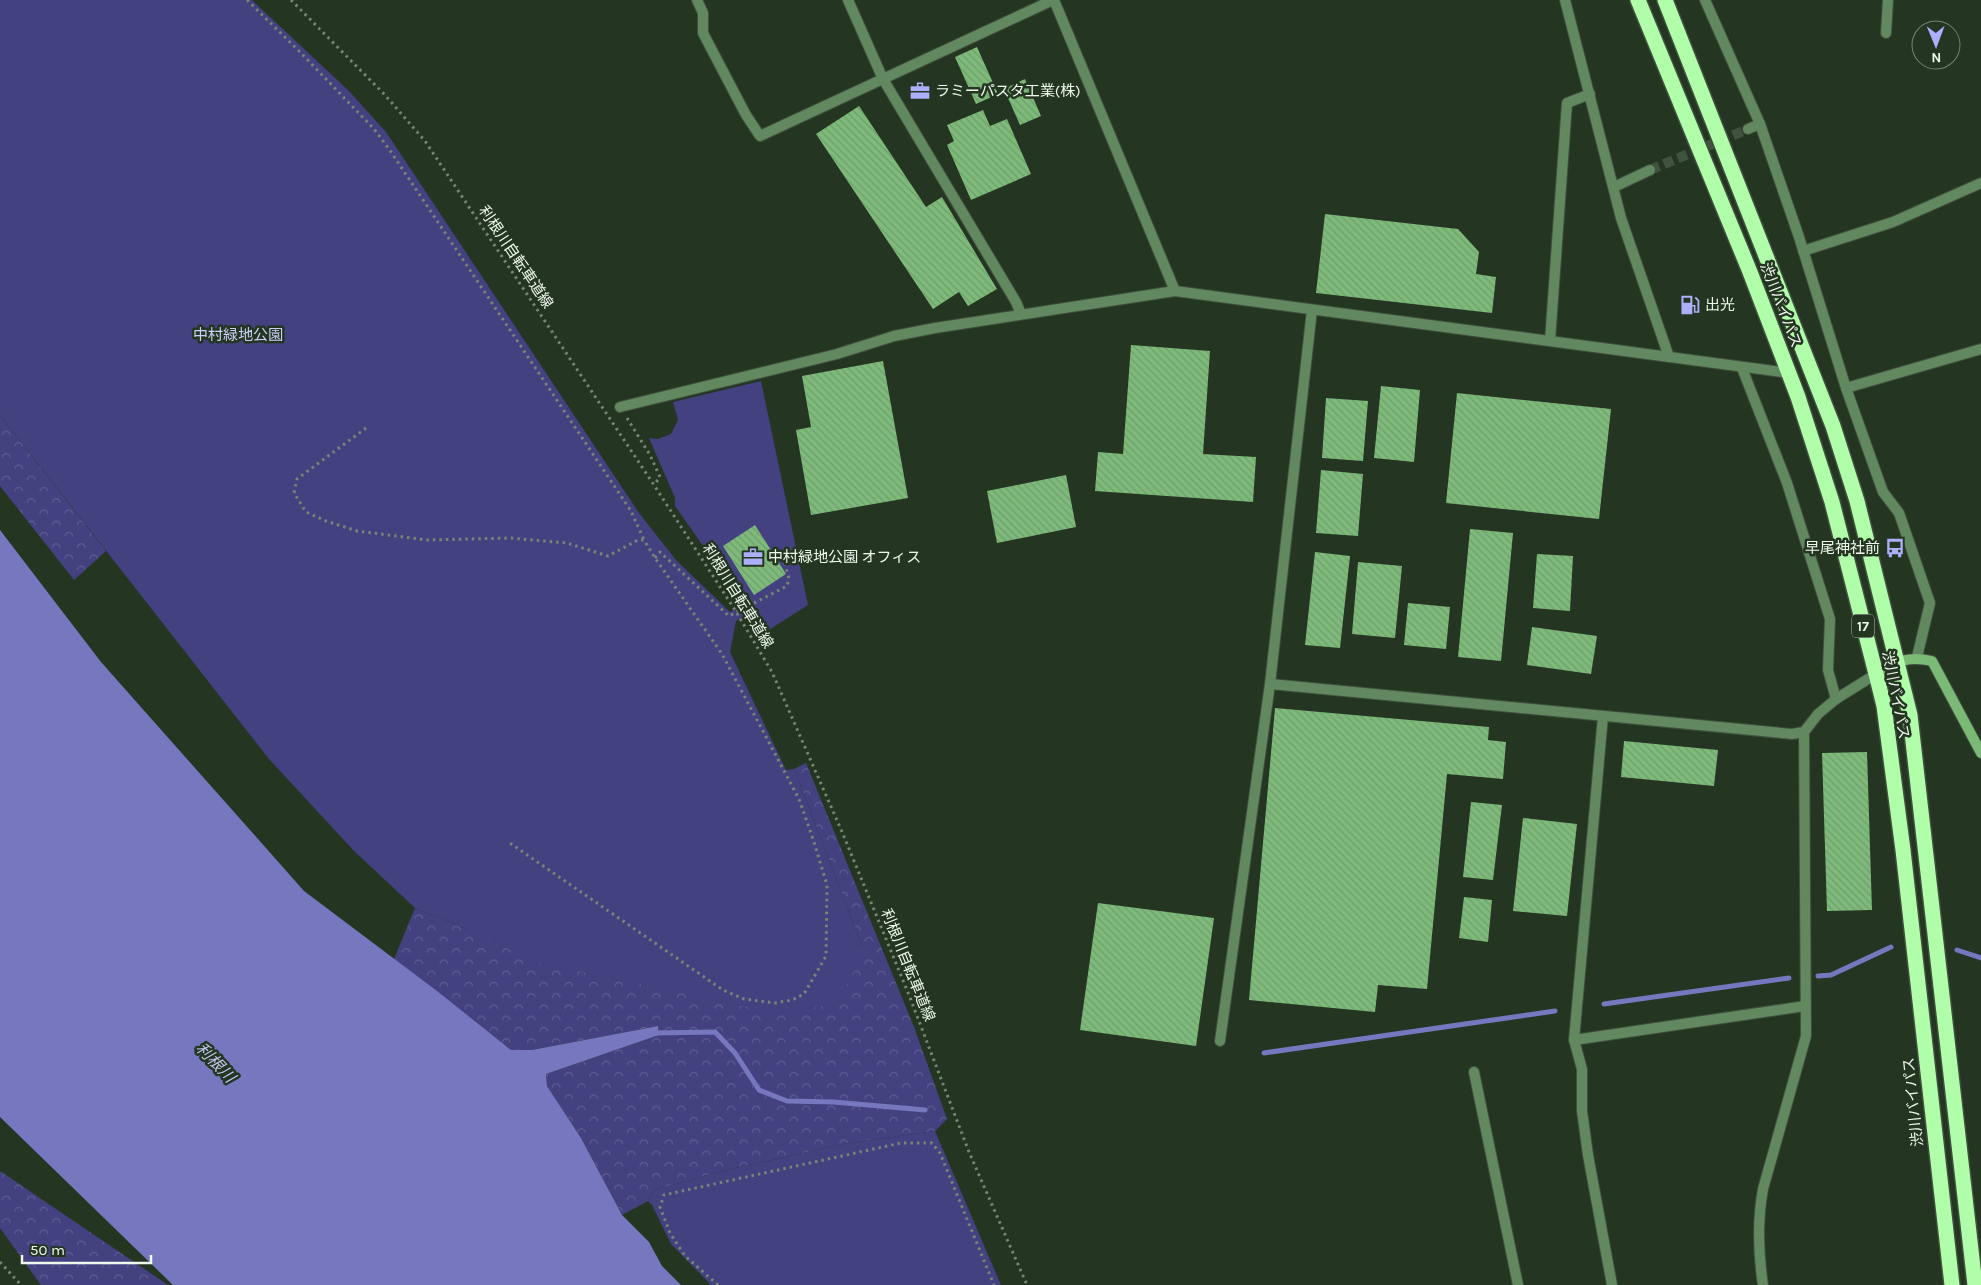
<svg xmlns="http://www.w3.org/2000/svg" width="1981" height="1285" font-family="Karla,'Noto Sans JP',sans-serif">
	<style>
		.forest { fill: url(#forest-crowns) }
		.green { fill: #434180 }
		.water { fill: #7777c0 }
		.lines { fill: none; stroke-linecap: round; stroke-linejoin: round }
		.stream { stroke: #7777c0; stroke-width: 5 }
		.building { fill: url(#building-back-hatch) }
		.street-tunnel { stroke: #425240; stroke-width: 10; stroke-dasharray: 10 5; stroke-linecap: butt }
		.lane-casing { stroke: #40503e; stroke-width: 12 }
		.street-casing { stroke: #40503e; stroke-width: 12 }
		.secondary-casing { stroke: #40503e; stroke-width: 12 }
		.highway-casing { stroke: #40503e; stroke-width: 18 }
		.path { stroke: #778575; stroke-width: 3; stroke-dasharray: 2.5 4; stroke-linecap: butt }
		.lane { stroke: #61885e; stroke-width: 10 }
		.street { stroke: #61885e; stroke-width: 10 }
		.secondary { stroke: #7bba76; stroke-width: 10 }
		.highway { stroke: #b0feaa; stroke-width: 15 }
		.labels { text-anchor: middle; stroke-width: 5; stroke-linejoin: round; paint-order: stroke }
		.shield { fill: #243522; stroke: #b1beaf; stroke-width: 1 }
		.shield-label { font-size: 14px; font-weight: bold; fill: #eef8ec }
		.poi-label { font-size: 15px; fill: #eef8ec; stroke: #243522; text-anchor: start }
		.street-label { font-size: 15px; fill: #eef8ec; stroke: #243522 }
		.park-label { font-size: 15px; fill: #cccff7; stroke: #243522 }
		.water-label { font-size: 16px; font-style: italic; fill: #c6c8f1; stroke: #243522 }
	</style>
	<defs>
		<pattern id="forest-crowns" width="20" height="18" patternUnits="userSpaceOnUse" patternTransform="scale(1.25)"><rect width="20" height="18" fill="#434180"/><path d="M2 6a3 3 0 1 1 6 0M12 15a3 3 0 1 1 6 0" fill="none" stroke="#5e5d92"/></pattern>
		<pattern id="building-back-hatch" width="6" height="6" patternUnits="userSpaceOnUse" patternTransform="scale(1.25)"><rect width="6" height="6" fill="#7eba7a"/><path d="M-1 5l2 2M0 0l6 6M5-1l2 2" fill="none" stroke="#709e6d"/></pattern>
	</defs>
	<rect width="100%" height="100%" fill="#243522"/>
	<!-- forest -->
	<g class="forest">
		<polygon points="0,415 106,551 74,580 0,486"/>
		<polygon points="806,763 914,1027 947,1119 935,1131 843,1144 723,1171 654,1190 648,1201 622,1215 581,1138 547,1086 546,1074 659,1035 658,1026 532,1050 511,1050 394,959 415,908 466,929 862,946 794,769"/>
		<polygon points="0,1171 168,1285 41,1285 0,1228"/>
	</g>
	<!-- green -->
	<g class="green">
		<polygon points="0,0 252,0 349,91 386,132 639,513 676,560 730,612 742,607 706,550 675,506 675,498 649,438 658,439 671,434 678,420 673,402 761,381 808,605 761,635 748,614 736,621 730,652 786,770 794,769 862,946 854,971 838,1004 776,1013 536,962 466,929 415,908 354,851 269,759 0,415"/>
		<polygon points="935,1131 1001,1285 711,1285 671,1244 652,1205 648,1201 654,1190 723,1171 843,1144"/>
	</g>
	<!-- water -->
	<polygon class="water" points="0,530 101,662 304,891 437,991 511,1050 532,1050 658,1026 659,1035 546,1074 547,1086 581,1138 622,1215 649,1242 662,1266 681,1285 173,1285 0,1117"/>
	<g class="lines">
		<!-- stream -->
		<g class="stream">
			<polyline points="1957,950 1981,958"/>
			<polyline points="1818,976 1831,975 1891,947"/>
			<polyline points="1604,1004 1789,978"/>
			<polyline points="653,1033 715,1032 735,1053 759,1090 787,1101 834,1102 925,1110"/>
			<polyline points="1264,1053 1555,1011"/>
		</g>
	</g>
	<!-- building -->
	<g class="building">
		<polygon points="977,47 998,94 976,104 955,57"/>
		<polygon points="1025,79 1041,116 1020,125 1004,89"/>
		<polygon points="859,106 926,207 942,197 997,289 968,306 959,292 933,309 816,134"/>
		<polygon points="983,110 990,126 1007,119 1031,174 971,200 947,145 954,141 947,125"/>
		<polygon points="1325,214 1458,229 1479,252 1476,274 1496,277 1492,313 1316,293"/>
		<polygon points="1131,345 1210,351 1203,454 1256,457 1253,502 1095,491 1098,452 1123,454"/>
		<polygon points="883,361 908,498 811,515 796,430 811,427 802,376"/>
		<polygon points="1381,386 1420,390 1414,462 1374,458"/>
		<polygon points="1457,393 1611,409 1599,519 1446,503"/>
		<polygon points="1326,398 1368,401 1363,461 1322,458"/>
		<polygon points="1321,470 1363,474 1358,536 1316,533"/>
		<polygon points="1066,475 1076,527 997,543 987,491"/>
		<polygon points="755,525 786,574 754,595 723,546"/>
		<polygon points="1470,529 1513,533 1501,661 1458,657"/>
		<polygon points="1315,552 1350,556 1340,648 1305,645"/>
		<polygon points="1537,554 1573,556 1570,611 1533,608"/>
		<polygon points="1358,562 1402,566 1395,638 1352,634"/>
		<polygon points="1408,603 1450,607 1446,649 1404,645"/>
		<polygon points="1532,627 1597,636 1591,674 1527,665"/>
		<polygon points="1275,708 1489,727 1488,740 1506,742 1503,779 1447,774 1427,989 1378,985 1375,1012 1249,1000"/>
		<polygon points="1624,741 1718,750 1714,786 1621,777"/>
		<polygon points="1867,752 1872,910 1827,911 1822,753"/>
		<polygon points="1471,802 1502,805 1493,880 1463,877"/>
		<polygon points="1523,818 1577,824 1567,916 1513,911"/>
		<polygon points="1464,897 1492,900 1488,942 1459,938"/>
		<polygon points="1098,903 1214,918 1196,1046 1080,1030"/>
	</g>
	<g class="lines">
		<!-- street-tunnel -->
		<polyline class="street-tunnel" points="1650,170 1748,129"/>
		<defs>
			<g id="lane">
				<polyline points="1886,33 1888,0"/>
				<polyline points="1603,716 1574,1040 1582,1069 1582,1111 1588,1155 1612,1285"/>
				<polyline points="1574,1040 1805,1006"/>
				<polyline points="1474,1072 1518,1285"/>
				<path d="M1763,1285C1758,1252 1757,1222 1763,1189L1806,1036L1804,732"/>
			</g>
			<g id="street">
				<polyline points="697,0 703,13 703,33 746,115 760,136 1053,0"/>
				<polyline points="848,0 883,79 1016,302 1021,314"/>
				<polyline points="1054,0 1175,291"/>
				<polyline points="1565,0 1621,218 1669,357"/>
				<polyline points="1705,0 1760,124 1799,237 1846,388 1883,492 1899,513 1930,603 1917,657"/>
				<polyline points="1748,129 1760,124"/>
				<polyline points="1614,187 1650,170"/>
				<polyline points="1803,251 1893,222 1981,183"/>
				<polyline points="1550,341 1567,103 1590,94"/>
				<polyline points="1742,368 1787,483 1830,619 1828,670 1836,699"/>
				<polyline points="1846,388 1981,349"/>
				<polyline points="620,407 837,354 894,336 935,328 1175,291 1789,373"/>
				<polyline points="1270,684 1792,734 1804,732 1818,714 1836,699 1876,674"/>
				<polyline points="1220,1041 1270,684 1312,310"/>
			</g>
			<path id="secondary" d="M1876,674C1897,662 1907,655 1932,661L1981,753"/>
			<g id="highway">
				<polyline points="1638,0 1750,272 1798,397 1832,502 1876,674 1884,706 1903,850 1952,1285"/>
				<polyline points="1665,0 1833,426 1857,501 1910,715 1975,1285"/>
			</g>
		</defs>
		<!-- lane casing -->
		<use href="#lane" class="lane-casing"/>
		<!-- street casing -->
		<use href="#street" class="street-casing"/>
		<!-- secondary casing -->
		<use href="#secondary" class="secondary-casing"/>
		<!-- highway casing -->
		<use href="#highway" class="highway-casing"/>
		<!-- path -->
		<g class="path">
			<polyline points="247,0 300,52 374,129 389,149 631,511 644,540"/>
			<polyline points="291,0 385,95 425,141 654,485 735,610 772,672 843,834 909,995 969,1152 1027,1285"/>
			<polyline points="627,418 650,455 660,477 654,485"/>
			<polyline points="366,428 297,479 294,493 306,512 326,521 357,531 427,540 510,538 567,543 608,556 638,540 644,540 655,558 722,654 799,799 813,839 827,885 826,956 804,994 792,1000 775,1003 744,999 723,990 507,841"/>
			<polyline points="655,558 660,552 729,616 787,586 789,579 783,556"/>
			<polyline points="0,1262 21,1285"/>
			<polyline points="718,1285 685,1256 670,1233 660,1207 664,1195 901,1143 932,1143 940,1153 994,1285"/>
		</g>
		<!-- lane -->
		<use href="#lane" class="lane"/>
		<!-- street -->
		<use href="#street" class="street"/>
		<!-- secondary -->
		<use href="#secondary" class="secondary"/>
		<!-- highway -->
		<use href="#highway" class="highway"/>
	</g>
	<!-- icons -->
	<defs>
		<symbol id="office-bare" viewBox="-9 -9 18 18"><path d="M-6-3h4V-5.5h4V-3h4V5H-6ZM-1-4.5V-3h2v-1.5ZM-6 0V1H6V0Z" fill="#adaffb" stroke="#243522" stroke-width="2.5" paint-order="stroke"/></symbol>
		<symbol id="fuel-bare" viewBox="-9 -9 18 18"><path d="M-5.5-6h7V0h2V4h1.3V-2.5L3-4.5l.8-.8L6-3V5H2.5V1h-1V6h-7ZM-4.2-4.7v3.2H.2V-4.7Z" fill="#adaffb" stroke="#243522" stroke-width="2.5" paint-order="stroke"/></symbol>
		<symbol id="bus-bare" viewBox="-9 -9 18 18"><path d="M-5-6H5V4H4V6H2V4H-2V6H-4V4H-5ZM-3.5-4V0h7V-4ZM-3.5 1.2v1.5H-2V1.2ZM2 1.2v1.5H3.5V1.2Z" fill="#adaffb" stroke="#243522" stroke-width="2.5" paint-order="stroke"/></symbol>
	</defs>
	<g fill-rule="evenodd">
		<use href="#office-bare" x="906" y="77" width="28" height="28"/>
		<use href="#fuel-bare" x="1676" y="291" width="28" height="28"/>
		<use href="#bus-bare" x="1881" y="534" width="28" height="28"/>
		<use href="#office-bare" x="739" y="543" width="28" height="28"/>
	</g>
	<g class="labels">
		<!-- shield labels -->
		<rect class="shield" x="1852" y="614.5" width="22" height="23" rx="4"/>
		<g class="shield-label">
			<text x="1863" y="631">17</text>
		</g>
		<!-- poi labels -->
		<g class="poi-label">
			<text x="935" y="96">ラミーパスタ工業(株)</text>
			<text x="1705" y="310">出光</text>
			<text x="1880" y="553" text-anchor="end">早尾神社前</text>
			<text x="768" y="562">中村緑地公園 オフィス</text>
		</g>
		<!-- street labels -->
		<g class="street-label">
			<text transform="translate(516 257) rotate(56)" y="5">利根川自転車道線</text>
			<text transform="translate(1781 305) rotate(69)" y="5">渋川バイパス</text>
			<text transform="translate(738 596) rotate(58)" y="5">利根川自転車道線</text>
			<text transform="translate(1896 695) rotate(79)" y="5">渋川バイパス</text>
			<text transform="translate(908 965) rotate(68)" y="5">利根川自転車道線</text>
			<text transform="translate(1913 1102) rotate(-96)" y="5">渋川バイパス</text>
		</g>
		<!-- park labels -->
		<g class="park-label">
			<text x="238" y="340">中村緑地公園</text>
		</g>
		<!-- water labels -->
		<g class="water-label">
			<text transform="translate(216 1062) rotate(46)" y="6">利根川</text>
		</g>
	</g>
	<!-- north arrow -->
	<g transform="translate(1936 45) rotate(179)"><circle r="24" fill="#243522" stroke="#758373"/>
	<path d="M0-4L9 19L0 12L-9 19Z" fill="#adaffb"/>
	<text y="-8" font-size="14" font-weight="bold" text-anchor="middle" fill="#eef8ec">N</text>
	</g>
	<!-- scale -->
	<path d="M22 1255v8h129v-8" fill="none" stroke="#eef8ec" stroke-width="2.5"/>
	<text x="30" y="1255" font-size="15" fill="#eef8ec" stroke="#243522" stroke-width="4" paint-order="stroke">50 m</text>
</svg>
